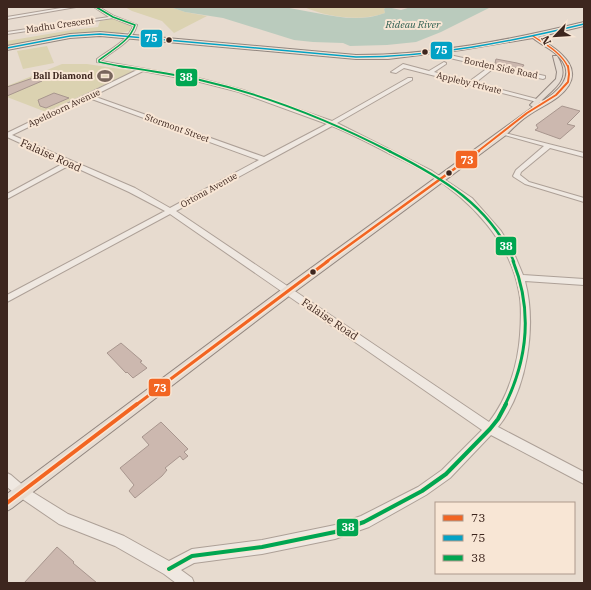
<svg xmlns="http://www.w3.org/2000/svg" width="591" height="590" font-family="'IBM Plex Serif',serif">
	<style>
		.green { fill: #dbd2b1 }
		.water { fill: #bacbbd }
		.building { fill: #ccb8af; stroke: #a8968e }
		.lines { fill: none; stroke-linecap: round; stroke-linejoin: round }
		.minor-casing { stroke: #ada097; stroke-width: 2 }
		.major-casing { stroke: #92867f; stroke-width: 2 }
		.minor { fill: #efe8e1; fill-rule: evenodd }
		.major { fill: #e6dcd2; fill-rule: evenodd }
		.bus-1-far4-casing { stroke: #f8e6d5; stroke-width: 3 }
		.bus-1-far3-casing { stroke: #f8e6d5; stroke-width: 4 }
		.bus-1-far2-casing { stroke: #f8e6d5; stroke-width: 5 }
		.bus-1-far1-casing { stroke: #f8e6d5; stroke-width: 6 }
		.bus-1-casing { stroke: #f8e6d5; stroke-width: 7 }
		.bus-2-casing { stroke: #f8e6d5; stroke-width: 3 }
		.bus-3-far4-casing { stroke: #f8e6d5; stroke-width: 3 }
		.bus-3-far3-casing { stroke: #f8e6d5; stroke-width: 4 }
		.bus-3-far2-casing { stroke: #f8e6d5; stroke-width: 5 }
		.bus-3-far1-casing { stroke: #f8e6d5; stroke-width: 6 }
		.bus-3-casing { stroke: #f8e6d5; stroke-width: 7 }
		.bus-1-far4 { stroke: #f26522; stroke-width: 1.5 }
		.bus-1-far3 { stroke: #f26522; stroke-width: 2 }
		.bus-1-far2 { stroke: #f26522; stroke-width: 2.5 }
		.bus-1-far1 { stroke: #f26522; stroke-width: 3 }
		.bus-1 { stroke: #f26522; stroke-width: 4 }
		.bus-2 { stroke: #03a2c5; stroke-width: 1.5 }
		.bus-3-far4 { stroke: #00a651; stroke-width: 1.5 }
		.bus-3-far3 { stroke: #00a651; stroke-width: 2 }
		.bus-3-far2 { stroke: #00a651; stroke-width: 2.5 }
		.bus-3-far1 { stroke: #00a651; stroke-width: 3 }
		.bus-3 { stroke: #00a651; stroke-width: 4 }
		.bus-dot { fill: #3d261e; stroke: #f8e6d5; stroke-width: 1.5 }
		.labels { text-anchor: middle; stroke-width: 4; stroke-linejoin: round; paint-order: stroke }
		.far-street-label { font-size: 9px; fill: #3d261e; stroke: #f8e6d5 }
		.far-poi-label { font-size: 9px; font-weight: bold; fill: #3d261e; stroke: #f8e6d5; text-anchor: end }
		.far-water-label { font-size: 10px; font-style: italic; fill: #2d5e50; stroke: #f8e6d5 }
		.street-label { font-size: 11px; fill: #3d261e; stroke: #f8e6d5 }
		.line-badge { stroke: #f8e6d5; stroke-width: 1.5 }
		.badge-label { font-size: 11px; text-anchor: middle; font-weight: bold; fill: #fff }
	</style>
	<rect width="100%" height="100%" fill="#e7dbcf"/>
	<!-- green -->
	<g class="green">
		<polygon points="125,7 170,7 185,12 207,16 174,33 162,21 132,11"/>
		<path d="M304,7H387L384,9L385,13C362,22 326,17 304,7Z"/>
		<polygon points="113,19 131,25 130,31 121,33 84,33 7,46 7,41 72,30 98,27 100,21"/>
		<polygon points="47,46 54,63 23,69 17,51"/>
		<polygon points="62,64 87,64 134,71 46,112 7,97 7,86"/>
	</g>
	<!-- water -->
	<path class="water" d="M170,7C206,7 244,4 280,7C314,10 351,26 385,13L384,9L387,7L401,10L411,7H491L441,32L416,42L387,45L350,46L343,43L313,42L294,40L223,18L185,12Z"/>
	<!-- building -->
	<g class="building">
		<polygon points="496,59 517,63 524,65 521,69 495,63"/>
		<polygon points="33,78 42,81 7,96 7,87"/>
		<polygon points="54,93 69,98 46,108 40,106 38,100"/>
		<polygon points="562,106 580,111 567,124 575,126 560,139 535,130 538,128 536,125"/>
		<polygon points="121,343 142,361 140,362 147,368 133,378 127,372 126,373 107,353"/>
		<polygon points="161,422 188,449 184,452 188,456 183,460 180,456 165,468 167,470 162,476 135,498 129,491 134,485 120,468 149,445 142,437"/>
		<polygon points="57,547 74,562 73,563 97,583 24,583"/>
	</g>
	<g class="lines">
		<defs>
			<g id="minor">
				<polygon points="67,7 76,7 7,19 7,17"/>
				<path d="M94,7H99L114,16L137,25C132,43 114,49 101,61L202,79L243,90L332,121L408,78H412V80L337,123L432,171L472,198L501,231L513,251L523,275L584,279V285L525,281C537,326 527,391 498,427L584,472V484L491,435L450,478L426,495L369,527L335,539L262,554L194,563L181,570L192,578L194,583H176L164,574L115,546L59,524L18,496L7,487V473L11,475L26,488L68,514L124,536L169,561L192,549L262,540L335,525L361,516L418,487L442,470L482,430L170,214L7,302V295L165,211L129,192L70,165L7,199V194L64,163L7,137V133L137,70L97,62V59C109,50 128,41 133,26L113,18L7,34V32L109,17ZM143,71L200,82L239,92L327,124L264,157L93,96ZM89,98L259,160L170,208L135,188L12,135ZM332,126C352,134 371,144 390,154C402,160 415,166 427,173C471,200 510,241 519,292C522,306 521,321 520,335C518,364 508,398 489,422L176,211Z"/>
				<polygon points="436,50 445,54 545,76 545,78 543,79 494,68 475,83 548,102 545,104 404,68 396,73 391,72 403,64 429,71 444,62 446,63 446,64 434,72 470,81 489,67 441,56 434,52 434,51"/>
				<polygon points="501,132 584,153 584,157 550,148 521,172 520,175 529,182 584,198 584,202 525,184 514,177 513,176 516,170 544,146 501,134"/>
			</g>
			<path id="major" d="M584,22V26L538,37C561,52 590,71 558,97C549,104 539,108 529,115C521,120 513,128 506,135L293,293L12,508L7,511V494L285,287L533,107L530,105L556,79L557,72L553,56H557C572,80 554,88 538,104C557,93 580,75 556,54C549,48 540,44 533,38L461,50L388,59H356L100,36L70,38L7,50V46L70,34L100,32L356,55C433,55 510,40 584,22Z"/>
		</defs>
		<!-- minor casing -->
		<use href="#minor" class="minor-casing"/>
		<!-- major casing -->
		<use href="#major" class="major-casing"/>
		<!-- minor -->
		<use href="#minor" class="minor"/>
		<!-- major -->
		<use href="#major" class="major"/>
		<defs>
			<path id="bus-1-far4" d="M533,36C546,45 561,52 568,67"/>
			<polyline id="bus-1-far3" points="477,152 527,113 556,95 568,82 569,74 568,66"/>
			<polyline id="bus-1-far2" points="326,262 479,151"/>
			<polyline id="bus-1-far1" points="136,405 328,261"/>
			<polyline id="bus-1" points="7,503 137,404"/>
			<path id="bus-2" d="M7,48L70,36L100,34L356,57C433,57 510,42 584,24"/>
			<path id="bus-3-far4" d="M96,7L113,17L135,25C130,41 112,50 99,60V62L124,67"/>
			<path id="bus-3-far3" d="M119,66C146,70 173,74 200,80C266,95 331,121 391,152"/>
			<path id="bus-3-far2" d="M389,151C441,177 491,206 514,262"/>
			<path id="bus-3-far1" d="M505,405C528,358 533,311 513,261"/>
			<polyline id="bus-3" points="169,569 192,556 262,547 335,532 364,522 422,491 446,474 490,429 498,419 506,404"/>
		</defs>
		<!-- bus-1-far4 casing -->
		<use href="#bus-1-far4" class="bus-1-far4-casing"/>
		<!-- bus-1-far3 casing -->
		<use href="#bus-1-far3" class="bus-1-far3-casing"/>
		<!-- bus-1-far2 casing -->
		<use href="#bus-1-far2" class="bus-1-far2-casing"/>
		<!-- bus-1-far1 casing -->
		<use href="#bus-1-far1" class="bus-1-far1-casing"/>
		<!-- bus-1 casing -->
		<use href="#bus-1" class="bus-1-casing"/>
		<!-- bus-2 casing -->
		<use href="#bus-2" class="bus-2-casing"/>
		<!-- bus-3-far4 casing -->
		<use href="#bus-3-far4" class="bus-3-far4-casing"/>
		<!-- bus-3-far3 casing -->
		<use href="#bus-3-far3" class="bus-3-far3-casing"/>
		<!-- bus-3-far2 casing -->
		<use href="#bus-3-far2" class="bus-3-far2-casing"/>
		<!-- bus-3-far1 casing -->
		<use href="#bus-3-far1" class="bus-3-far1-casing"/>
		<!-- bus-3 casing -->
		<use href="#bus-3" class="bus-3-casing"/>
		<!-- bus-1-far4 -->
		<use href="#bus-1-far4" class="bus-1-far4"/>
		<!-- bus-1-far3 -->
		<use href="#bus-1-far3" class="bus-1-far3"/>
		<!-- bus-1-far2 -->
		<use href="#bus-1-far2" class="bus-1-far2"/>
		<!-- bus-1-far1 -->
		<use href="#bus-1-far1" class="bus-1-far1"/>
		<!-- bus-1 -->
		<use href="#bus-1" class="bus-1"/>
		<!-- bus-2 -->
		<use href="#bus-2" class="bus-2"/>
		<!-- bus-3-far4 -->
		<use href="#bus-3-far4" class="bus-3-far4"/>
		<!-- bus-3-far3 -->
		<use href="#bus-3-far3" class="bus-3-far3"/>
		<!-- bus-3-far2 -->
		<use href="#bus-3-far2" class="bus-3-far2"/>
		<!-- bus-3-far1 -->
		<use href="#bus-3-far1" class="bus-3-far1"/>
		<!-- bus-3 -->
		<use href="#bus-3" class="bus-3"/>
	</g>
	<!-- icons -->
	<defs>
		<symbol id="stadium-bare" viewBox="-9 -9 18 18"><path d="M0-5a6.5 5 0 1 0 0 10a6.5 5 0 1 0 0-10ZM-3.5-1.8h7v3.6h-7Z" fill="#78655c" stroke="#f8e6d5" stroke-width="2.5" paint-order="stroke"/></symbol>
	</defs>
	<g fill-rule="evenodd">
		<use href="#stadium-bare" x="94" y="65" width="22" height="22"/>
	</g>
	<!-- markers -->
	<g class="bus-dot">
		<circle cx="169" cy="40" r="3.5"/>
		<circle cx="425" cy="52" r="3.5"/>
		<circle cx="449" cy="173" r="3.5"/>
		<circle cx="313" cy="272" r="3.5"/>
	</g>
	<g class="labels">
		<!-- far-street labels -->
		<g class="far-street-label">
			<text transform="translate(60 25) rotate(-8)" y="3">Madhu Crescent</text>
			<text transform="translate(501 68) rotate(12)" y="3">Borden Side Road</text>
			<text transform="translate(469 83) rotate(14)" y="3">Appleby Private</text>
			<text transform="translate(64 108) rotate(-25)" y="3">Apeldoorn Avenue</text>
			<text transform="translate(177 128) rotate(20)" y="3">Stormont Street</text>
			<text transform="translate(209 190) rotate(-29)" y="3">Ortona Avenue</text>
		</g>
		<!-- far-poi labels -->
		<g class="far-poi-label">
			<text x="93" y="79">Ball Diamond</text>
		</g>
		<!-- far-water labels -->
		<g class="far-water-label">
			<text x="413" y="28">Rideau River</text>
		</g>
		<!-- street labels -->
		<g class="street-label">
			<text transform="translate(51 155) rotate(24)" y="4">Falaise Road</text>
			<text transform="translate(330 319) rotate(34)" y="4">Falaise Road</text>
		</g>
	</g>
	<g class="line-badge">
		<rect x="140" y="29" width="23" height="19" rx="4" fill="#03a2c5"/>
		<rect x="430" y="41" width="23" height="19" rx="4" fill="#03a2c5"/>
		<rect x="175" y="68" width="23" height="19" rx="4" fill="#00a651"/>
		<rect x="455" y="150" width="23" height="19" rx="4" fill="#f26522"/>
		<rect x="495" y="236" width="22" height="20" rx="4" fill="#00a651"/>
		<rect x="148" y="378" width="23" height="19" rx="4" fill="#f26522"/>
		<rect x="336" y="518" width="23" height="19" rx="4" fill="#00a651"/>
	</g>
	<g class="badge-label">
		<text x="151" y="42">75</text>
		<text x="441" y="54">75</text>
		<text x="186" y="81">38</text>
		<text x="467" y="164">73</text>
		<text x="506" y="250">38</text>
		<text x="160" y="392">73</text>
		<text x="348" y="531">38</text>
	</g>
	<!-- border -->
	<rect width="591" height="590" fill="none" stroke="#3d261e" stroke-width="16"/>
	<!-- legend -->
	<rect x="435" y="502" width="140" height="72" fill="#f8e6d5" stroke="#ad998c"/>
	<rect x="443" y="515" width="20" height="6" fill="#f26522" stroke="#ad998c"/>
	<text x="471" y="522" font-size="12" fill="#3d261e">73</text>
	<rect x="443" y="535" width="20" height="6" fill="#03a2c5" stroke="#ad998c"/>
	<text x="471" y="542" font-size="12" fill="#3d261e">75</text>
	<rect x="443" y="555" width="20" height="6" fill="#00a651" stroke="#ad998c"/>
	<text x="471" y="562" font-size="12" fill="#3d261e">38</text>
	<!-- north arrow -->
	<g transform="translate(555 36) rotate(245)" stroke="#f8e6d5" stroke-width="3" paint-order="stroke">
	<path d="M0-3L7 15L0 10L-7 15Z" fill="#3d261e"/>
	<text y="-6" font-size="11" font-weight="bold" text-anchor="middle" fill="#3d261e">N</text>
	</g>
</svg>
